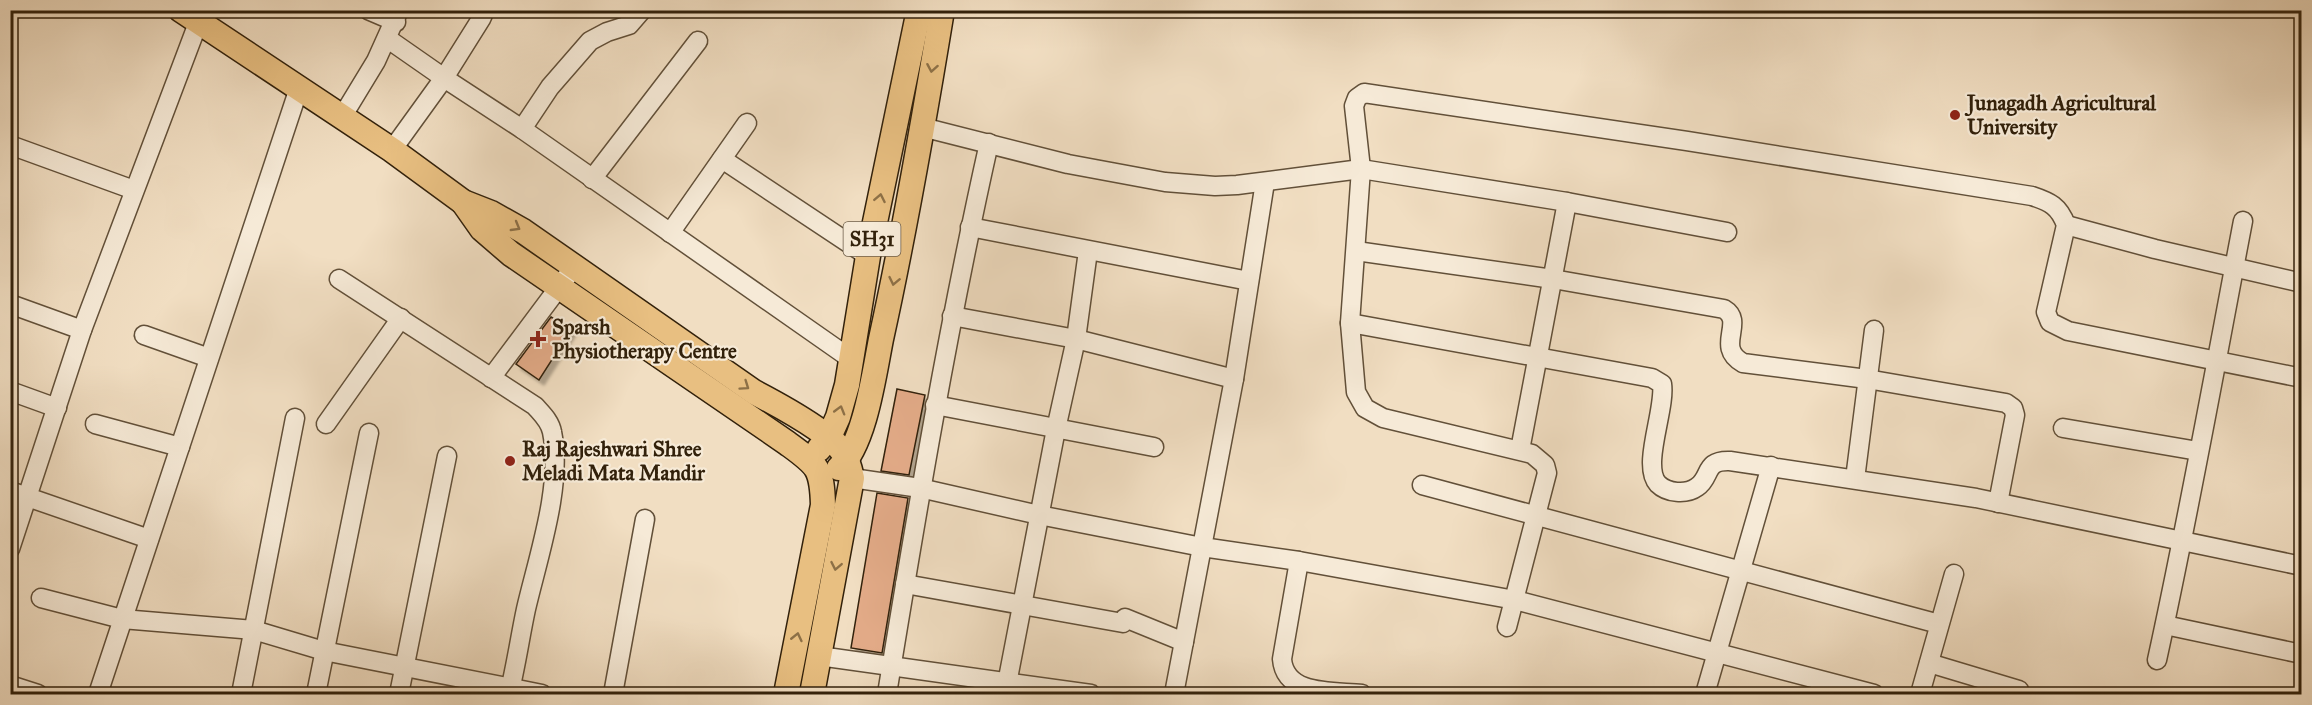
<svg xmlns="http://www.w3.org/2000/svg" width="2312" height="705" font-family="'IM FELL Great Primer',serif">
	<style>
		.building { fill: #e3ab88; stroke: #32210b; stroke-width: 1.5; filter: url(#shadow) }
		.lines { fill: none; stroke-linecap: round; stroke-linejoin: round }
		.minor-casing { stroke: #625039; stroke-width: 21 }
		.major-casing { stroke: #32210b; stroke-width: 27 }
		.minor { stroke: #f6ead7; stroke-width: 18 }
		.major { stroke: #e8bf81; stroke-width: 24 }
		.oneway { stroke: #8d7046 }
		.poi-dot { fill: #8f2418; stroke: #f6ead7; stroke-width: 2 }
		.labels { text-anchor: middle; stroke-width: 4.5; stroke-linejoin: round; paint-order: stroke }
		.shield { fill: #f6ead7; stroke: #6d5d48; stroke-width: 1.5 }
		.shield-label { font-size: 20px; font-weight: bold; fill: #32210b }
		.poi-label { font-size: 21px; font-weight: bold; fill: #32210b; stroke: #f6ead7; text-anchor: start }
	</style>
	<defs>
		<filter id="shadow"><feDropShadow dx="5" dy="5" stdDeviation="1.5" flood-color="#0004"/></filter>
	</defs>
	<rect width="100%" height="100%" fill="#f1dec2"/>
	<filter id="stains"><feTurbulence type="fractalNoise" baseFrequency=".00333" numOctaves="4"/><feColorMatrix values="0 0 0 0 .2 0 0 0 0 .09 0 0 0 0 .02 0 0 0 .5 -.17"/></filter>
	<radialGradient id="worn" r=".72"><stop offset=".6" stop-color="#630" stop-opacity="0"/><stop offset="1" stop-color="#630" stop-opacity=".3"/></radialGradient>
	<!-- building -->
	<g class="building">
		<polygon points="551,317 571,330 539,380 516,364"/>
		<polygon points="897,389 925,395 909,475 881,471"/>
		<polygon points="877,493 908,498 882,653 851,648"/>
	</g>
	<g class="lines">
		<defs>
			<g id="minor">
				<polyline points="368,10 396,22"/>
				<polyline points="388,39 444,78 522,129 851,359"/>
				<polyline points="342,117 376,61 399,10"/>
				<polyline points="922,127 1068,164 1165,182 1215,186 1237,185 1361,169 1567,202 1727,232"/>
				<polyline points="522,129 550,87 590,41 607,32 629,25 642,10"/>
				<polyline points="10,145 134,190"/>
				<polyline points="392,150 444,78 481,19 485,10"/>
				<polyline points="722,159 868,256"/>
				<polyline points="592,179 698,41"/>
				<polyline points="2066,225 2155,249 2302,283"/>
				<polyline points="970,227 1249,281"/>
				<polyline points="670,233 747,123"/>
				<path d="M1356,251L1553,279L1724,309C1746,322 1714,347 1743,363L1867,379L2006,403L2013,408L2015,415L1998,503"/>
				<path d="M339,279L535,406C542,414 550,421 552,432C563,485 538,557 526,609C520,637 516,666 509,694"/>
				<polyline points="10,304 82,330"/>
				<polyline points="952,316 1076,339 1234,379"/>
				<path d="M1350,323L1652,378L1662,384C1666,409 1641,466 1658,484C1667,493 1686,495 1697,487C1712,477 1703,460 1730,461L1976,498L2302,566"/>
				<polyline points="144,335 209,358"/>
				<polyline points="491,378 574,267"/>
				<polyline points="10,391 57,408"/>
				<polyline points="935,405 1154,447"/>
				<polyline points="95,424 180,447"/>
				<polyline points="326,424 401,318"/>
				<polyline points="2063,428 2198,451"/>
				<polyline points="1520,450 1567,202"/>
				<polyline points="852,478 920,488 1039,515 1202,547 1299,561 1515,600 1874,694"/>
				<polyline points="1855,479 1874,330"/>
				<polyline points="1422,485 1939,624"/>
				<polyline points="10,491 149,539"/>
				<polyline points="10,549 82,330 198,23"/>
				<path d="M1299,561L1282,659C1285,696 1333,691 1362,694"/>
				<polyline points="905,584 1123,623"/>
				<polyline points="41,598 122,619 254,630 324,651 542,694"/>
				<polyline points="1125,618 1184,642"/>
				<polyline points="2165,625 2297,653"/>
				<path d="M1507,627L1547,473L1545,465L1532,454L1383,418L1365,408L1356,392L1350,323L1361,169L1354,106L1357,98L1364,93L1687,141L2032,196C2050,202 2059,206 2066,225L2046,312L2050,322L2068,331L2302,378"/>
				<polyline points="819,656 1091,694"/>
				<path d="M2157,660C2189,514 2215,368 2243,221"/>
				<polyline points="1929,663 2019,690"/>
				<polyline points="10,685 38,694"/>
				<polyline points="98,694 299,88"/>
				<polyline points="241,694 295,418"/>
				<polyline points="316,694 369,433"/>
				<polyline points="399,694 447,456"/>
				<polyline points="613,694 645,519"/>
				<path d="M887,694C917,510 948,326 989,143"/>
				<polyline points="1005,694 1056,429 1076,339 1088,251"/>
				<polyline points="1174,694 1234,379 1265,182"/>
				<polyline points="1705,694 1771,466"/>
				<polyline points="1920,694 1954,574"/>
			</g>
			<g id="major">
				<path d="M181,10L392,150L463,202L491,213L523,231L754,392C777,404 829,432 843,452C848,460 850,469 852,478L812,694"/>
				<path d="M463,202L482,229L511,254L787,443C817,465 822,467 823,505L786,694"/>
				<polyline points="819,449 829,437 838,417 847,385 868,256 919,10"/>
				<path d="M839,468C865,444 874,374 881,339C905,230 924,120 942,10"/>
			</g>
		</defs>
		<!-- minor casing -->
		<use href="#minor" class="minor-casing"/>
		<!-- major casing -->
		<use href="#major" class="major-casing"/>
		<!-- minor -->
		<use href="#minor" class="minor"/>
		<!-- major -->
		<use href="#major" class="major"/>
	</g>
	<!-- one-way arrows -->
	<defs><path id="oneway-chevron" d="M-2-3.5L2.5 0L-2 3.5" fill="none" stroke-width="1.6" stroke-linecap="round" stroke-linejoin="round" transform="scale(1.5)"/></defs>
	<g class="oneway">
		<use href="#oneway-chevron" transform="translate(932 68) rotate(100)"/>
		<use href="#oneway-chevron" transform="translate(880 198) rotate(-79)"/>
		<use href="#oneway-chevron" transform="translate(516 227) rotate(30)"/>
		<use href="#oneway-chevron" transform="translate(894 281) rotate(102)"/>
		<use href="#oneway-chevron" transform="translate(745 386) rotate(35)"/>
		<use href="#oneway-chevron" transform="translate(840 410) rotate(-74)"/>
		<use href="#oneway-chevron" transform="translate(836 566) rotate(101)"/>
		<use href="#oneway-chevron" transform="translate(797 637) rotate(-77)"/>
	</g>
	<!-- markers -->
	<g class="poi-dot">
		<circle cx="1955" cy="115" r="6"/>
		<path d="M535 330h6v6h6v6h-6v6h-6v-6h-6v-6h6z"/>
		<circle cx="510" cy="461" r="6"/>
	</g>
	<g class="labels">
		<!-- shield labels -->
		<rect class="shield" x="843.5" y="222" width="57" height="34" rx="4.5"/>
		<g class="shield-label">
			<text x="872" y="246">SH31</text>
		</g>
		<!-- poi labels -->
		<g class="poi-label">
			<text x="1967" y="110">Junagadh Agricultural<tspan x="1967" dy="24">University</tspan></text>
			<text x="552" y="334">Sparsh<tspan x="552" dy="24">Physiotherapy Centre</tspan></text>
			<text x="522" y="456">Raj Rajeshwari Shree<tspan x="522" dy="24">Meladi Mata Mandir</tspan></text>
		</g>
	</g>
	<!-- margin -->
	<rect width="2312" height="705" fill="none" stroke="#f1dec2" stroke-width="36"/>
	<rect x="12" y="12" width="2288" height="681" fill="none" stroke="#32210b" stroke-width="3"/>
	<rect x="18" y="18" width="2276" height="669" fill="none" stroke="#32210b" stroke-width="1.5"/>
	<rect width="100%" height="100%" filter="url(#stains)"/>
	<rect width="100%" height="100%" fill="url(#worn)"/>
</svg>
